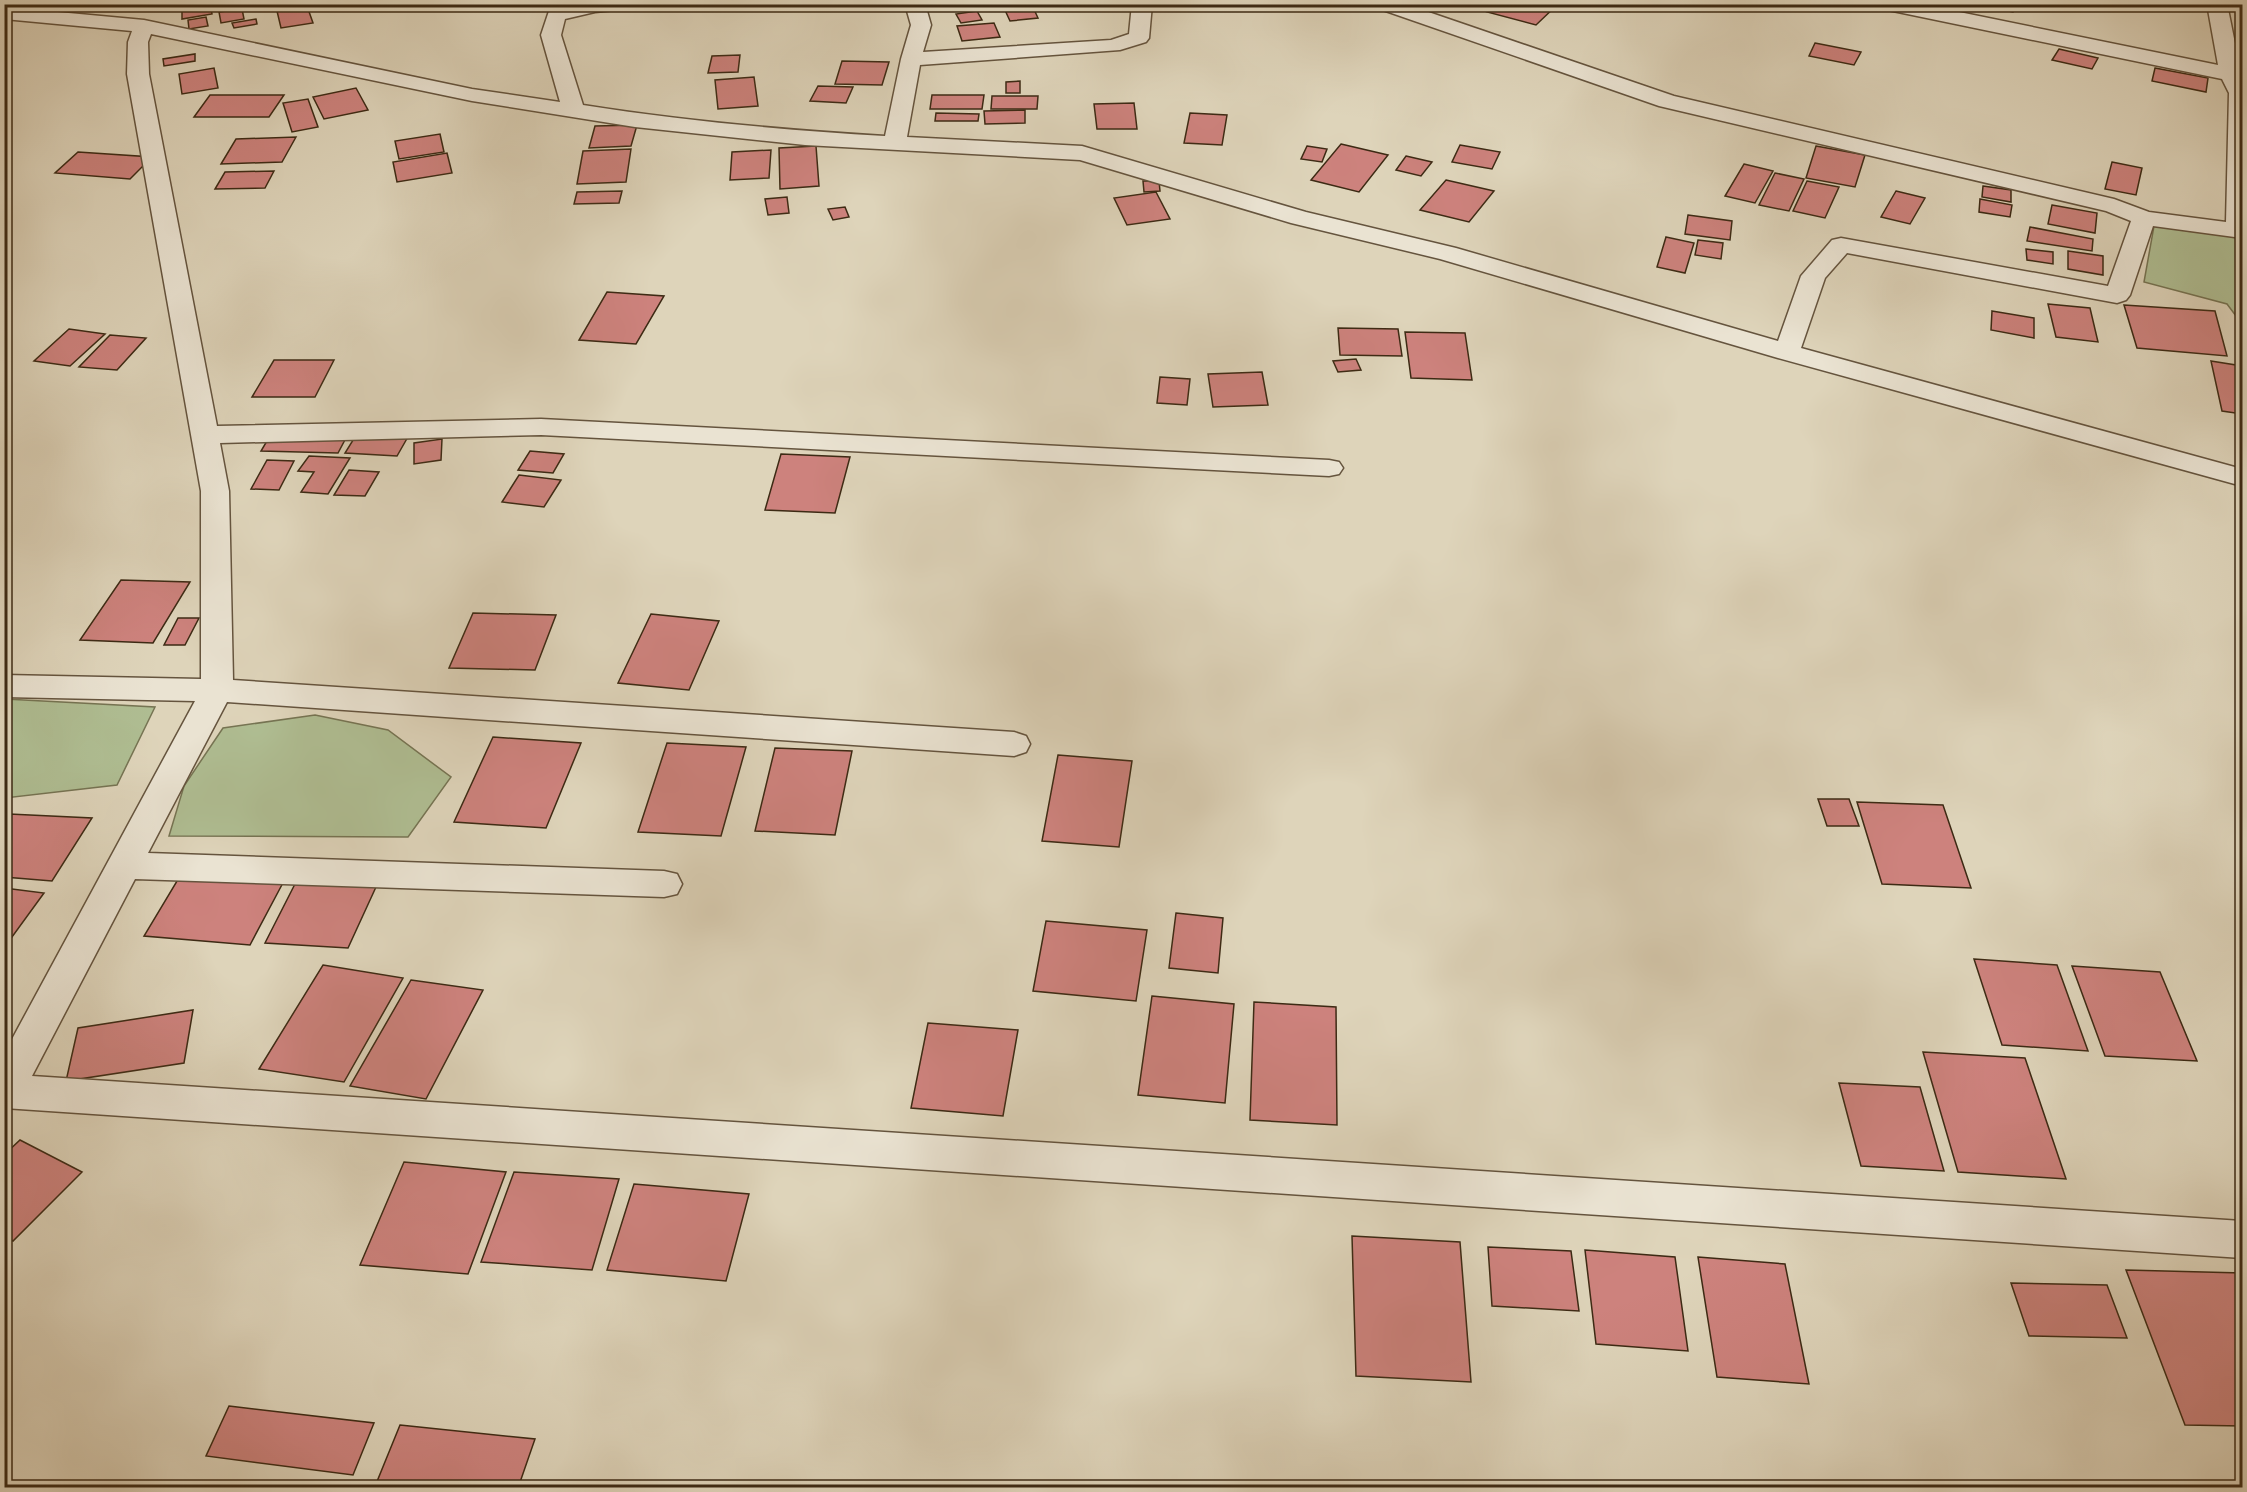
<svg xmlns="http://www.w3.org/2000/svg" width="2247" height="1492" font-family="'EB Garamond',serif">
	<style>
		.green { fill: #afbd92; stroke: #767453; stroke-width: 1.5 }
		.building { fill: #cd827d; stroke: #3d2a14; stroke-width: 1.5 }
		.lines { fill: none; stroke-linecap: round; stroke-linejoin: round }
		.street-casing { stroke: #65543e; stroke-width: 3 }
		.street { fill: #eae3d2; fill-rule: evenodd }
	</style>
	<rect width="100%" height="100%" fill="#ded4ba"/>
	<filter id="stains"><feTurbulence type="fractalNoise" baseFrequency=".00333" numOctaves="4"/><feColorMatrix values="0 0 0 0 .2 0 0 0 0 .09 0 0 0 0 .02 0 0 0 .5 -.17"/></filter>
	<radialGradient id="worn" r=".72"><stop offset=".6" stop-color="#630" stop-opacity="0"/><stop offset="1" stop-color="#630" stop-opacity=".3"/></radialGradient>
	<!-- green -->
	<g class="green">
		<polygon points="2154,226 2216,232 2242,238 2242,324 2227,304 2144,282"/>
		<polygon points="4,699 5,699 155,707 117,785 5,798"/>
		<polygon points="315,715 388,730 451,777 408,837 169,836 184,786 223,728"/>
	</g>
	<!-- building -->
	<g class="building">
		<polygon points="192,4 210,4 212,14 182,19 182,6"/>
		<polygon points="945,4 990,4 992,7 948,11"/>
		<polygon points="1496,4 1558,4 1536,25 1487,12"/>
		<polygon points="1969,4 2016,4 2013,12"/>
		<polygon points="1032,5 1038,18 1010,21 1004,8"/>
		<polygon points="307,6 313,23 281,28 277,11"/>
		<polygon points="242,9 244,19 221,23 219,12"/>
		<polygon points="977,11 982,20 961,23 956,14"/>
		<polygon points="206,17 208,26 189,29 188,20"/>
		<polygon points="256,19 257,24 234,28 232,23"/>
		<polygon points="994,23 1000,37 962,41 957,26"/>
		<polygon points="1815,43 1861,52 1854,65 1809,56"/>
		<polygon points="2059,49 2098,58 2092,69 2052,60"/>
		<polygon points="195,54 195,61 164,66 163,59"/>
		<polygon points="740,55 738,72 708,73 712,56"/>
		<polygon points="842,61 889,62 882,85 835,84"/>
		<polygon points="214,68 218,88 182,94 179,74"/>
		<polygon points="2155,68 2208,78 2206,92 2152,81"/>
		<polygon points="754,77 758,106 718,109 715,80"/>
		<polygon points="1020,81 1020,93 1006,93 1006,82"/>
		<polygon points="818,86 853,87 846,103 810,101"/>
		<polygon points="356,88 368,110 324,119 313,97"/>
		<polygon points="210,95 284,95 269,117 194,117"/>
		<polygon points="932,95 984,95 982,109 930,109"/>
		<polygon points="992,96 1038,96 1037,109 991,109"/>
		<polygon points="308,99 318,127 292,132 283,103"/>
		<polygon points="1134,103 1137,129 1097,129 1094,104"/>
		<polygon points="1025,110 1025,123 985,124 984,111"/>
		<polygon points="936,113 979,114 978,121 935,121"/>
		<polygon points="1190,113 1227,115 1222,145 1184,143"/>
		<polygon points="637,125 631,146 589,148 595,126"/>
		<polygon points="440,134 444,152 399,159 395,141"/>
		<polygon points="296,137 282,162 221,164 236,139"/>
		<polygon points="1341,144 1388,155 1359,192 1311,180"/>
		<polygon points="1460,145 1500,152 1492,169 1452,162"/>
		<polygon points="816,146 819,186 780,189 779,148"/>
		<polygon points="1307,146 1327,149 1322,162 1301,159"/>
		<polygon points="1816,146 1865,155 1855,187 1806,178"/>
		<polygon points="631,149 626,182 577,184 583,151"/>
		<polygon points="771,150 769,178 730,180 732,152"/>
		<polygon points="78,152 152,157 130,179 55,173"/>
		<polygon points="447,153 452,173 397,182 393,162"/>
		<polygon points="1406,156 1432,162 1421,176 1396,170"/>
		<polygon points="2112,162 2142,168 2136,195 2105,189"/>
		<polygon points="1744,164 1773,171 1755,203 1725,196"/>
		<polygon points="274,171 265,188 215,189 225,172"/>
		<polygon points="1775,173 1804,179 1789,211 1759,205"/>
		<polygon points="1446,180 1494,191 1469,222 1420,210"/>
		<polygon points="1143,181 1159,181 1160,191 1144,192"/>
		<polygon points="1807,181 1839,187 1825,218 1793,211"/>
		<polygon points="1983,186 2011,190 2011,202 1982,197"/>
		<polygon points="622,191 619,203 574,204 577,192"/>
		<polygon points="1896,191 1925,198 1910,224 1881,217"/>
		<polygon points="1156,192 1170,219 1127,225 1114,198"/>
		<polygon points="787,197 789,213 768,215 765,199"/>
		<polygon points="1980,199 2012,205 2010,217 1979,212"/>
		<polygon points="2052,205 2097,213 2095,233 2048,224"/>
		<polygon points="845,207 849,217 833,220 828,209"/>
		<polygon points="1688,215 1732,221 1730,240 1685,234"/>
		<polygon points="2030,227 2093,239 2092,251 2027,241"/>
		<polygon points="1666,237 1694,243 1685,273 1657,267"/>
		<polygon points="1698,240 1723,243 1721,259 1695,255"/>
		<polygon points="2026,249 2053,252 2053,264 2027,260"/>
		<polygon points="2068,251 2103,256 2103,275 2068,269"/>
		<polygon points="607,292 664,296 636,344 579,340"/>
		<polygon points="2048,304 2090,308 2098,342 2056,337"/>
		<polygon points="2124,305 2215,311 2227,356 2137,348"/>
		<polygon points="1992,311 2034,318 2034,338 1991,330"/>
		<polygon points="1338,328 1398,329 1402,356 1340,355"/>
		<polygon points="69,329 105,334 70,366 34,361"/>
		<polygon points="1405,332 1465,333 1472,380 1411,378"/>
		<polygon points="110,335 146,338 117,370 79,367"/>
		<polygon points="1356,359 1361,370 1338,372 1333,361"/>
		<polygon points="274,360 334,360 315,397 252,397"/>
		<polygon points="2211,361 2242,366 2242,414 2222,411"/>
		<polygon points="1262,372 1268,405 1213,407 1208,374"/>
		<polygon points="1160,377 1190,379 1187,405 1157,403"/>
		<polygon points="358,432 409,435 397,456 345,453"/>
		<polygon points="271,434 347,436 338,453 261,451"/>
		<polygon points="442,439 441,460 414,464 414,443"/>
		<polygon points="530,451 564,454 553,473 518,470"/>
		<polygon points="781,454 850,457 835,513 765,510"/>
		<polygon points="309,456 350,458 328,494 301,492 314,472 298,471"/>
		<polygon points="267,460 294,461 279,490 251,489"/>
		<polygon points="349,470 379,472 365,496 334,495"/>
		<polygon points="519,475 561,480 544,507 502,502"/>
		<polygon points="121,580 190,582 153,643 80,640"/>
		<polygon points="473,613 556,615 535,670 449,668"/>
		<polygon points="651,614 719,621 689,690 618,683"/>
		<polygon points="178,618 199,618 185,645 164,645"/>
		<polygon points="493,737 581,743 546,828 454,822"/>
		<polygon points="667,743 746,747 721,836 638,832"/>
		<polygon points="775,748 852,751 835,835 755,831"/>
		<polygon points="1058,755 1132,761 1119,847 1042,841"/>
		<polygon points="1818,799 1849,799 1859,826 1827,826"/>
		<polygon points="1857,802 1943,805 1971,888 1882,884"/>
		<polygon points="9,814 92,818 52,881 4,877 4,821"/>
		<polygon points="183,871 285,879 250,945 144,936"/>
		<polygon points="296,882 376,887 348,948 265,943"/>
		<polygon points="4,888 44,893 4,948"/>
		<polygon points="1176,913 1223,918 1218,973 1169,968"/>
		<polygon points="1046,921 1147,930 1136,1001 1033,991"/>
		<polygon points="1974,959 2057,965 2088,1051 2002,1045"/>
		<polygon points="323,965 403,978 344,1082 259,1069"/>
		<polygon points="2072,966 2160,972 2197,1061 2105,1056"/>
		<polygon points="411,980 483,990 426,1099 350,1086"/>
		<polygon points="1152,996 1234,1004 1225,1103 1138,1095"/>
		<polygon points="1254,1002 1336,1007 1337,1125 1250,1120"/>
		<polygon points="193,1010 184,1063 66,1081 78,1028"/>
		<polygon points="928,1023 1018,1030 1003,1116 911,1108"/>
		<polygon points="1923,1052 2025,1058 2066,1179 1958,1172"/>
		<polygon points="1839,1083 1920,1087 1944,1171 1861,1166"/>
		<polygon points="20,1140 82,1172 13,1241 4,1237 4,1155"/>
		<polygon points="404,1162 506,1172 468,1274 360,1265"/>
		<polygon points="514,1172 619,1179 592,1270 481,1262"/>
		<polygon points="634,1184 749,1194 726,1281 607,1270"/>
		<polygon points="1352,1236 1460,1242 1471,1382 1356,1376"/>
		<polygon points="1488,1247 1571,1251 1579,1311 1492,1306"/>
		<polygon points="1585,1250 1675,1257 1688,1351 1596,1344"/>
		<polygon points="1698,1257 1785,1264 1809,1384 1717,1377"/>
		<polygon points="2126,1270 2242,1273 2242,1426 2185,1425"/>
		<polygon points="2011,1283 2107,1285 2127,1338 2029,1336"/>
		<polygon points="229,1406 374,1423 353,1475 206,1456"/>
		<polygon points="400,1425 535,1439 518,1488 405,1488 376,1484"/>
	</g>
	<g class="lines">
		<defs>
			<path id="street" d="M575,4H639L636,8L595,12L565,19L561,35L583,105C683,121 784,130 885,136L901,59L911,25L905,4H925L931,25L923,52L1111,40L1129,34L1132,4H1152L1149,38L1146,42L1120,50L920,65L907,137L1082,146L1306,212L1456,248L1778,341L1801,276L1832,240L1841,238L2108,286L2131,221L2106,211L1659,106L1377,8L1374,4H1405L1674,96L2114,199L2149,212L2226,222L2229,93L2222,79L1888,10L1881,8L1878,4H1920L2218,65L2207,4H2227L2242,78V238L2153,226L2130,295L2126,300L2117,303L1847,253L1825,278L1801,348L2242,469V486L1778,358L1440,259L1291,223L1080,160L805,145L635,127L472,101L151,34L148,42L149,74L217,426L541,419L1329,460L1339,462L1343,468L1339,474L1329,476L541,435L220,443L229,491L233,680L1014,732L1026,736L1030,744L1026,752L1014,756L227,702L148,853L664,871L677,874L682,884L677,894L664,897L135,879L32,1076L2242,1221V1258L4,1108V1054L195,701L4,697V675L201,679V491L127,74L128,42L132,31L4,19V7L144,20L472,89L560,102L541,35L549,11Z"/>
		</defs>
		<!-- street casing -->
		<use href="#street" class="street-casing"/>
		<!-- street -->
		<use href="#street" class="street"/>
	</g>
	<!-- margin -->
	<rect width="2247" height="1492" fill="none" stroke="#ded4ba" stroke-width="24"/>
	<rect x="6" y="6" width="2235" height="1480" fill="none" stroke="#3d2a14" stroke-width="3"/>
	<rect x="12" y="12" width="2223" height="1468" fill="none" stroke="#3d2a14" stroke-width="1.5"/>
	<rect width="100%" height="100%" filter="url(#stains)"/>
	<rect width="100%" height="100%" fill="url(#worn)"/>
</svg>
